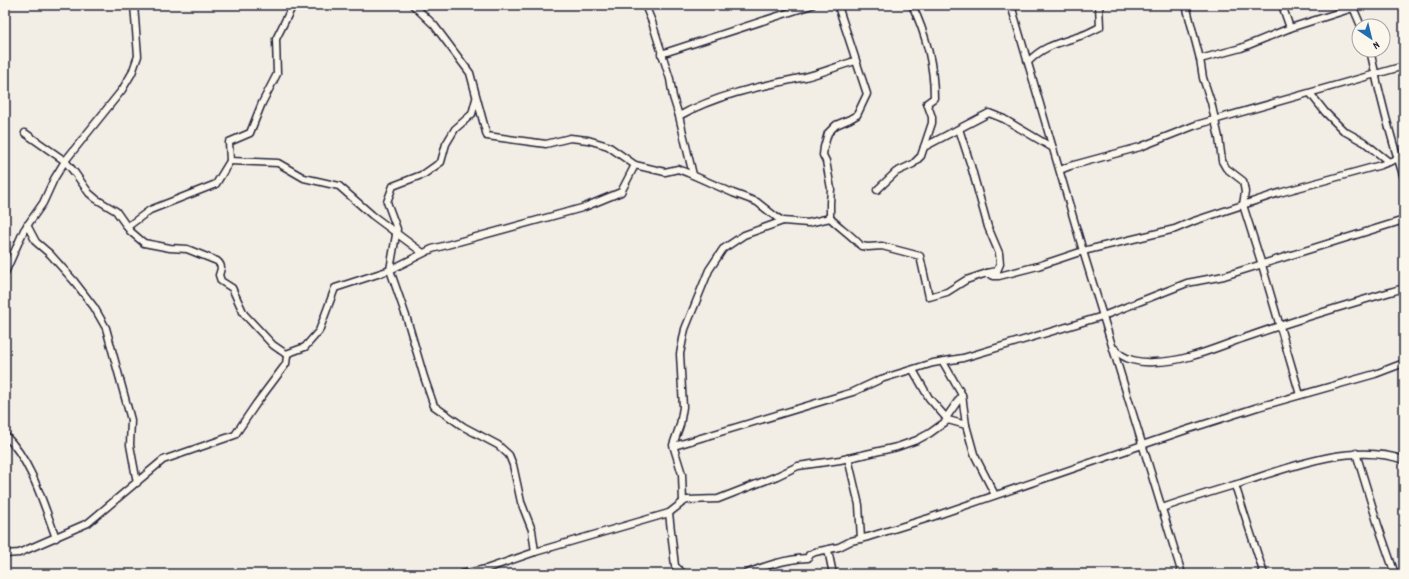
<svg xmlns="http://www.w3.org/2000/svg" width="1409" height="579" font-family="Dekko,sans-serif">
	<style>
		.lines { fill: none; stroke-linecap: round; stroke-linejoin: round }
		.minor-casing { stroke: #22223b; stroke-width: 9 }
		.minor { stroke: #fbf7ec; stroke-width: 6 }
	</style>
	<rect width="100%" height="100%" fill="#f2eee5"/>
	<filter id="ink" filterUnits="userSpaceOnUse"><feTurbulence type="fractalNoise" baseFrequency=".025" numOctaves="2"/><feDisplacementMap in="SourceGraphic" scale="8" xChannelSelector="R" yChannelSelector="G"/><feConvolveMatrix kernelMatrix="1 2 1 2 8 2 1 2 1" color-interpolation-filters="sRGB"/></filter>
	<g filter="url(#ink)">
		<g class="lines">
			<defs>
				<g id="minor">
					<path d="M413,5L434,25L470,73L487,136L546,144L570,138L588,140L608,146L635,165L665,172L678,169L688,173L733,193L757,202L776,217L783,221L808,223L830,218C840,228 853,236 861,246L868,247L882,246L920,256L929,297L947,292L966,280L987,273L994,276H999L1038,266L1083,251L1175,229L1194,221L1279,193L1381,165L1404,156"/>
					<polyline points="645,5 652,22 670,79 673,97 679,116"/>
					<polyline points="1011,5 1083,251 1182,574"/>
					<polyline points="1186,5 1200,59 1203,78 1211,102 1219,138 1222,161 1226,168 1243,181 1245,192 1243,205 1262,265 1300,395"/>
					<polyline points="1282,5 1290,28"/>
					<polyline points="1352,5 1361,26"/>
					<path d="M1370,50C1379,93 1390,136 1404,178"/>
					<polyline points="661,54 812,5"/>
					<polyline points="1200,59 1241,48 1290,28 1353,8"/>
					<path d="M1028,62C1044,45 1060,43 1080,36C1087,34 1094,30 1100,27L1099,5"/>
					<polyline points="1310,93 1325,112 1344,131 1364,142 1389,162"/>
					<polyline points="959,129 971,166 988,227 999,253 1000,264 997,271 987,273"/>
					<path d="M25,133L65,161L75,173L89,193L96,199L116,211L130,231L144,243L170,248L187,249L217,261C223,266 221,269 219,275L221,281L232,288L244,314L273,345L286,354L305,347L319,331L335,288L390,270L407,319L424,377L434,406L464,427L498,445L509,455L513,465L521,502L532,530L535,552"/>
					<polyline points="924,147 989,113 1004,119 1053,148"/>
					<polyline points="230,161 278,163 304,178 339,186 372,215 423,253"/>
					<polyline points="1060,170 1070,166 1140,147 1196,125 1404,66"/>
					<path d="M693,175L679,116C718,94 762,86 805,77C822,73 838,66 855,61"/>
					<path d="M877,190L896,172L913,164L921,156L932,123V117L927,103L934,98C934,66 926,34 912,5"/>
					<polyline points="830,218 830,203 831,189 826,161 823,155 824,147 828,133 836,125 850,119 857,115 867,94 839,9 839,5"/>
					<polyline points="27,225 36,242 50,254 74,281 94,307 106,328 131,420 130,445 137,483"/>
					<polyline points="127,227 150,210 216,184 230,161 229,142 250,133 262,103 277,74 276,39 293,5"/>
					<polyline points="390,270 432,249 582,208 621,192 635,165"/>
					<polyline points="390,270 397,229 387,202 393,186 424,174 441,162 446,144 455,129 472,114 476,99"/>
					<polyline points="5,273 24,230 43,203 54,179 65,161 122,90 132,73 138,56 134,5"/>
					<path d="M1115,349C1123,360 1140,363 1154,362C1187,362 1219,346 1250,336C1301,318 1353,303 1404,288"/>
					<polyline points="943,362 962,395 966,425"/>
					<polyline points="913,370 929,398 948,420"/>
					<polyline points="946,418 962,395"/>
					<path d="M5,435C32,462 43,503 56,538"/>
					<polyline points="674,446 853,392 881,379 933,363 963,358 1103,316 1187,283 1224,276 1404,220"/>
					<polyline points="1356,453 1378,525 1395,574"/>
					<polyline points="848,458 859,505 861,539"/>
					<polyline points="1235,485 1264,574"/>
					<polyline points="683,502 682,474 673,445 680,425 683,407 680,354 685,329 709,270 723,249 744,235 783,221"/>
					<path d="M1162,508C1188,499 1214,491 1241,483C1290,467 1352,442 1404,460"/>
					<polyline points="669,513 675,566 684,574"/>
					<polyline points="828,550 833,574"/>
					<polyline points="5,554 19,553 88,523 163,460 235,435 256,404 286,364 287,356"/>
					<polyline points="462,574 486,569 535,552 669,513 683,502 687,500 718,499 777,476 798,466 840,460 897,447 917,440 930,433 948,420 966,425 974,454 995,495"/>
					<path d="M745,574C765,566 785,559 808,558L809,555L815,552L839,547L851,541L868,537L929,518L1186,430L1258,407L1375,374L1404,363"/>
				</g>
			</defs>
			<!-- minor casing -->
			<use href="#minor" class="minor-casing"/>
			<!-- minor -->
			<use href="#minor" class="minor"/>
		</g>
	</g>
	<!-- margin -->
	<rect width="1409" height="579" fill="none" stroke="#fbf7ec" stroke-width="20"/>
	<rect x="10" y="10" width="1389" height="559" fill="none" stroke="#22223b" stroke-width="1.5" filter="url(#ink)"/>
	<!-- north arrow -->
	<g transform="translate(1371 38) rotate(145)"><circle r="19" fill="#fbf7ec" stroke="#a4a2a5"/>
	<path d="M0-3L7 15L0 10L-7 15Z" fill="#1f6fb2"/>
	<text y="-6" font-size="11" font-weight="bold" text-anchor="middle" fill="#22223b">N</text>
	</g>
</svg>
